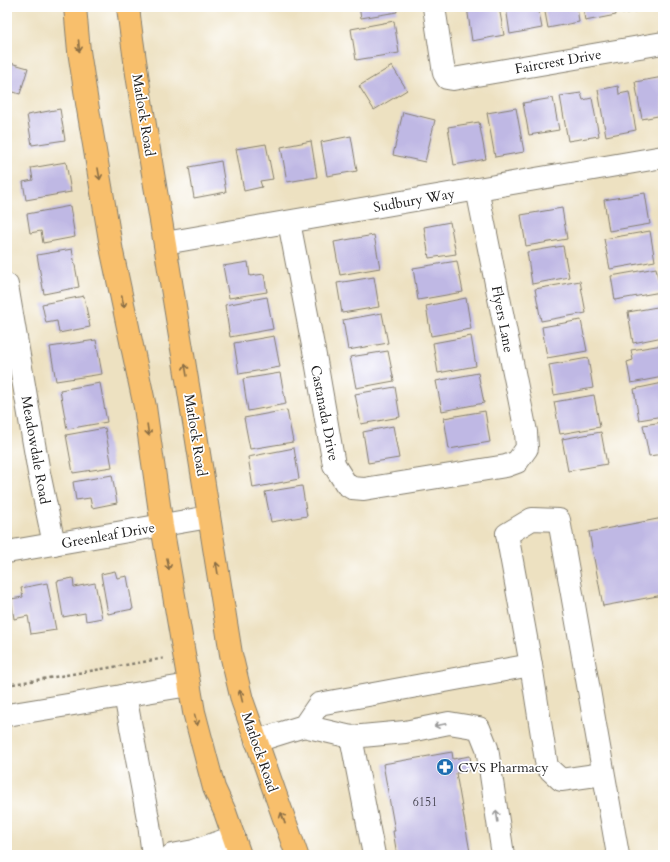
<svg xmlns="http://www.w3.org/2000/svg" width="670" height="862" font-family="Cardo,serif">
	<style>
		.building { fill: #bfb8e4 }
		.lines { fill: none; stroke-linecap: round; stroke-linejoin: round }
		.minor-casing { stroke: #847e6e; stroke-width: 24 }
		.major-casing { stroke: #847e6e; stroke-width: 24 }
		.path { stroke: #847e6e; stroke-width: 2.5; stroke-dasharray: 3 3; stroke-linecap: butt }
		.minor { stroke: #fff; stroke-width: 22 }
		.major { stroke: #f8bf6c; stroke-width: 22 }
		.oneway { stroke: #8a6e44 }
		.oneway2 { stroke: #999 }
		.labels { text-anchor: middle; stroke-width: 3.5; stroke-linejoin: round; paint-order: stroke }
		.number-label { font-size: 12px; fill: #45434e }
		.street-label { font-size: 14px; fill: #1c1c1c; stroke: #fff }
		.poi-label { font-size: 14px; fill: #1c1c1c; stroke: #fff; text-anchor: start }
	</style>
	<rect width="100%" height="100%" fill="#fff"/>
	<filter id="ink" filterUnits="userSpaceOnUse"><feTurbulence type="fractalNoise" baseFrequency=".025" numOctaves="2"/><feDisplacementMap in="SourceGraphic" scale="8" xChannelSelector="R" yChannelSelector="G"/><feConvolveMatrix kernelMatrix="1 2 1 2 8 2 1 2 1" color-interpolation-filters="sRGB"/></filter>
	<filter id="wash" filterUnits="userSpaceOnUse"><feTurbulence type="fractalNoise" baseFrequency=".012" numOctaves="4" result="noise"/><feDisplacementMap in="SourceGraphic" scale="16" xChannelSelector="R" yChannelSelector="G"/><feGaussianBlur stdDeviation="0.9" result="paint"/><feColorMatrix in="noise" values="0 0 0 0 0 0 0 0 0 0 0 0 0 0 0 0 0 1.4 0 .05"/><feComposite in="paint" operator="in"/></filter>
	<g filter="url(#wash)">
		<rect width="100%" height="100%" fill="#ede1c1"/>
		<g id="blocks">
			<!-- building -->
			<g class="building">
				<polygon points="359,7 396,7 397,12 361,18"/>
				<polygon points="467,7 499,7 504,35 472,41"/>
				<polygon points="506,7 538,7 542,28 510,34"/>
				<polygon points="544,7 577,7 579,22 548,28"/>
				<polygon points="583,7 615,7 616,15 585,21"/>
				<polygon points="621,7 654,7 655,8 622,14"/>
				<polygon points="394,21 399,53 356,60 351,29"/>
				<polygon points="7,62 28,68 20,94 7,90"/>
				<polygon points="392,66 407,90 374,110 359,86"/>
				<polygon points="663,77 663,115 642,119 635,82"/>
				<polygon points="618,86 619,94 629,92 636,130 606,136 598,90"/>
				<polygon points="581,93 583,100 592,98 599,136 568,141 560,96"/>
				<polygon points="553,98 559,130 529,135 523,103"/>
				<polygon points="516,108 524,152 495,157 487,113"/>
				<polygon points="60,109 65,140 32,145 27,115"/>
				<polygon points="403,112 435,120 425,162 393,155"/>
				<polygon points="479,122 486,159 454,165 448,127"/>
				<polygon points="351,136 357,171 327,176 321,142"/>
				<polygon points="311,141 317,177 287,182 281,147"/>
				<polygon points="266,144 273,179 260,181 262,187 244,191 236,149"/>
				<polygon points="221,161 226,192 194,198 189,167"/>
				<polygon points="66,162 71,192 26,200 23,182 33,180 31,168"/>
				<polygon points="645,193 650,224 609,231 604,200"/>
				<polygon points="70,206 75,237 43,243 41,231 30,233 27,214"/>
				<polygon points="562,208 567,239 526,246 521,215"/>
				<polygon points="450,222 456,254 429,258 424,227"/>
				<polygon points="650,231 655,261 610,269 604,239"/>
				<polygon points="374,235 380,268 340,275 334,242"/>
				<polygon points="563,246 569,277 532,284 527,252"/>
				<polygon points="72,249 79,287 44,294 37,255"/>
				<polygon points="457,261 463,292 418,300 413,268"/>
				<polygon points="248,262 250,276 264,274 267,292 229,298 223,266"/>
				<polygon points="656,268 661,292 615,300 611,276"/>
				<polygon points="374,277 379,307 342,313 337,283"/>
				<polygon points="580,281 586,313 541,321 535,289"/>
				<polygon points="84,296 90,327 59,333 57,321 46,323 42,304"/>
				<polygon points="267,297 273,329 230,337 225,305"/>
				<polygon points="466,298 471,329 431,336 426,306"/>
				<polygon points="663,306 663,337 633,343 628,312"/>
				<polygon points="382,313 388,343 348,350 343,320"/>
				<polygon points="581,320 587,351 547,358 542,327"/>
				<polygon points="274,336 280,367 239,374 234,343"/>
				<polygon points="471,336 476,366 438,373 433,343"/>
				<polygon points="96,340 102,374 56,381 50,347"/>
				<polygon points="663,345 663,377 631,383 627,362 633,360 631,350"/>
				<polygon points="388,351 394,381 356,388 350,357"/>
				<polygon points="588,358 593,388 554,395 549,365"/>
				<polygon points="280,373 286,404 248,411 243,379"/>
				<polygon points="478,373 484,403 442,411 436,381"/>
				<polygon points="100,383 107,422 67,429 60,390"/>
				<polygon points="663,383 663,416 639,420 634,389"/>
				<polygon points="395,387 400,417 361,424 355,394"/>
				<polygon points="594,395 600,427 560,434 554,402"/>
				<polygon points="287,410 293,442 250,449 244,418"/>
				<polygon points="485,411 490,442 449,449 444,418"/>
				<polygon points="663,422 663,454 649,456 643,425"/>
				<polygon points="393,426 399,458 368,463 363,432"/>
				<polygon points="105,428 112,467 73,473 66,435"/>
				<polygon points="601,432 607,464 568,471 562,439"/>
				<polygon points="294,448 299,479 253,488 248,457"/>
				<polygon points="112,475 117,503 92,508 90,498 76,500 73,482"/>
				<polygon points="302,486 307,516 271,522 265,492"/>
				<polygon points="663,518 663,595 603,606 589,532"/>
				<polygon points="115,571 117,578 127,576 133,609 108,614 101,574"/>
				<polygon points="73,578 74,587 95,583 102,618 86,621 85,613 63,617 57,581"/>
				<polygon points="47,583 56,630 31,634 28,616 14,619 11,599 23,597 21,588"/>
				<polygon points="452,752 453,759 470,756 472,770 456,773 470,852 452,855 397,855 393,831 395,831 383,764"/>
			</g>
		</g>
	</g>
	<g filter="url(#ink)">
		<use href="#blocks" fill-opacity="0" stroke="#847e6e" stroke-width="1"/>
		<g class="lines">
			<defs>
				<g id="minor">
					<polyline points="434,7 444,73 447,78 453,79 663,43"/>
					<polyline points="289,222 316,361 334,465 346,484 352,488 364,489 506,466 517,462 527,448 526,432 477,189"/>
					<polyline points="165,243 663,157"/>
					<polyline points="7,285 39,473 54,544"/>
					<polyline points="7,552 209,517"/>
					<polyline points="531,665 547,767 561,780 603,774"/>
					<polyline points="125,695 149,824 153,855"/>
					<polyline points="7,715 189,685"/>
					<polyline points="304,726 351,737 405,732 449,723 479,728 487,748 503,855"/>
					<polyline points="351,737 374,855"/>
					<polyline points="256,741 304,726 319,704 531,665 507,534 532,519 559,520 618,855"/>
					<polyline points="172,855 194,851 234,837"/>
				</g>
				<g id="major">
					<polyline points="75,7 79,51 87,103 112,252 145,407 162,526 194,712 214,788 225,812 240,855"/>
					<path d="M128,7C137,87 152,165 165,245C188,381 209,518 231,654L242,700L297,855"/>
				</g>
			</defs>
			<!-- minor casing -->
			<use href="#minor" class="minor-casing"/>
			<!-- major casing -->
			<use href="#major" class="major-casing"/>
			<!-- path -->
			<polyline class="path" points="7,685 166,658"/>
			<!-- minor -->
			<use href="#minor" class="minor"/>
			<!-- major -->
			<use href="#major" class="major"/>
		</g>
		<!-- one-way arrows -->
		<defs><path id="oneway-shaft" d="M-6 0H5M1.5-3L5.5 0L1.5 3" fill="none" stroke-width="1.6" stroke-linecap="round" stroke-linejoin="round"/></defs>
		<g class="oneway">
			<use href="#oneway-shaft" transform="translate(79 46) rotate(85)"/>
			<use href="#oneway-shaft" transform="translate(99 174) rotate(80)"/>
			<use href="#oneway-shaft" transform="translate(123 302) rotate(78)"/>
			<use href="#oneway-shaft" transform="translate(186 370) rotate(-99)"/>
			<use href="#oneway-shaft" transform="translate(148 430) rotate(82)"/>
			<use href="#oneway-shaft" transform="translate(168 564) rotate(80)"/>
			<use href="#oneway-shaft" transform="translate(217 568) rotate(-99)"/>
			<use href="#oneway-shaft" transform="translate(241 696) rotate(-104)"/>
			<use href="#oneway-shaft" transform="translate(196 720) rotate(75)"/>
			<use href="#oneway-shaft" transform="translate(283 818) rotate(-110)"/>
		</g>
		<g class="oneway2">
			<use href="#oneway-shaft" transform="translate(440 725) rotate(168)"/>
			<use href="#oneway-shaft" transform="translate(497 816) rotate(-98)"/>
		</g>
	</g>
	<!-- icons -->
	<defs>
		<symbol id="pharmacy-disc" viewBox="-11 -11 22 22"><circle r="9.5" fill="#1f6fb2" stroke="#fff"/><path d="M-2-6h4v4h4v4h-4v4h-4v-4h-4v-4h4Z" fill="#fff"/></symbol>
	</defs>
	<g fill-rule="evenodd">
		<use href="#pharmacy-disc" x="435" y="757" width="20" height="20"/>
	</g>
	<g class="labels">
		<!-- number labels -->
		<g class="number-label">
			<text x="425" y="806">6151</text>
		</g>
		<!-- street labels -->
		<g class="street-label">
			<text transform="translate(558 61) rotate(-10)" y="5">Faircrest Drive</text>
			<text transform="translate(144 115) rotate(81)" y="5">Matlock Road</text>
			<text transform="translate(414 200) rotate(-10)" y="5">Sudbury Way</text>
			<text transform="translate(503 319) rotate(79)" y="5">Flyers Lane</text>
			<text transform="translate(325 413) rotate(79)" y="5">Castanada Drive</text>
			<text transform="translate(196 435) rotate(81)" y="5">Matlock Road</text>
			<text transform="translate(36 450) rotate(80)" y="5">Meadowdale Road</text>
			<text transform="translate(108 535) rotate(-10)" y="5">Greenleaf Drive</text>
			<text transform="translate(260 752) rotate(71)" y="5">Matlock Road</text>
		</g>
		<!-- poi labels -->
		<g class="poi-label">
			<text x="458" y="772">CVS Pharmacy</text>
		</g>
	</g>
	<!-- margin -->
	<rect width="670" height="862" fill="none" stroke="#fff" stroke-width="24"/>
</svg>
